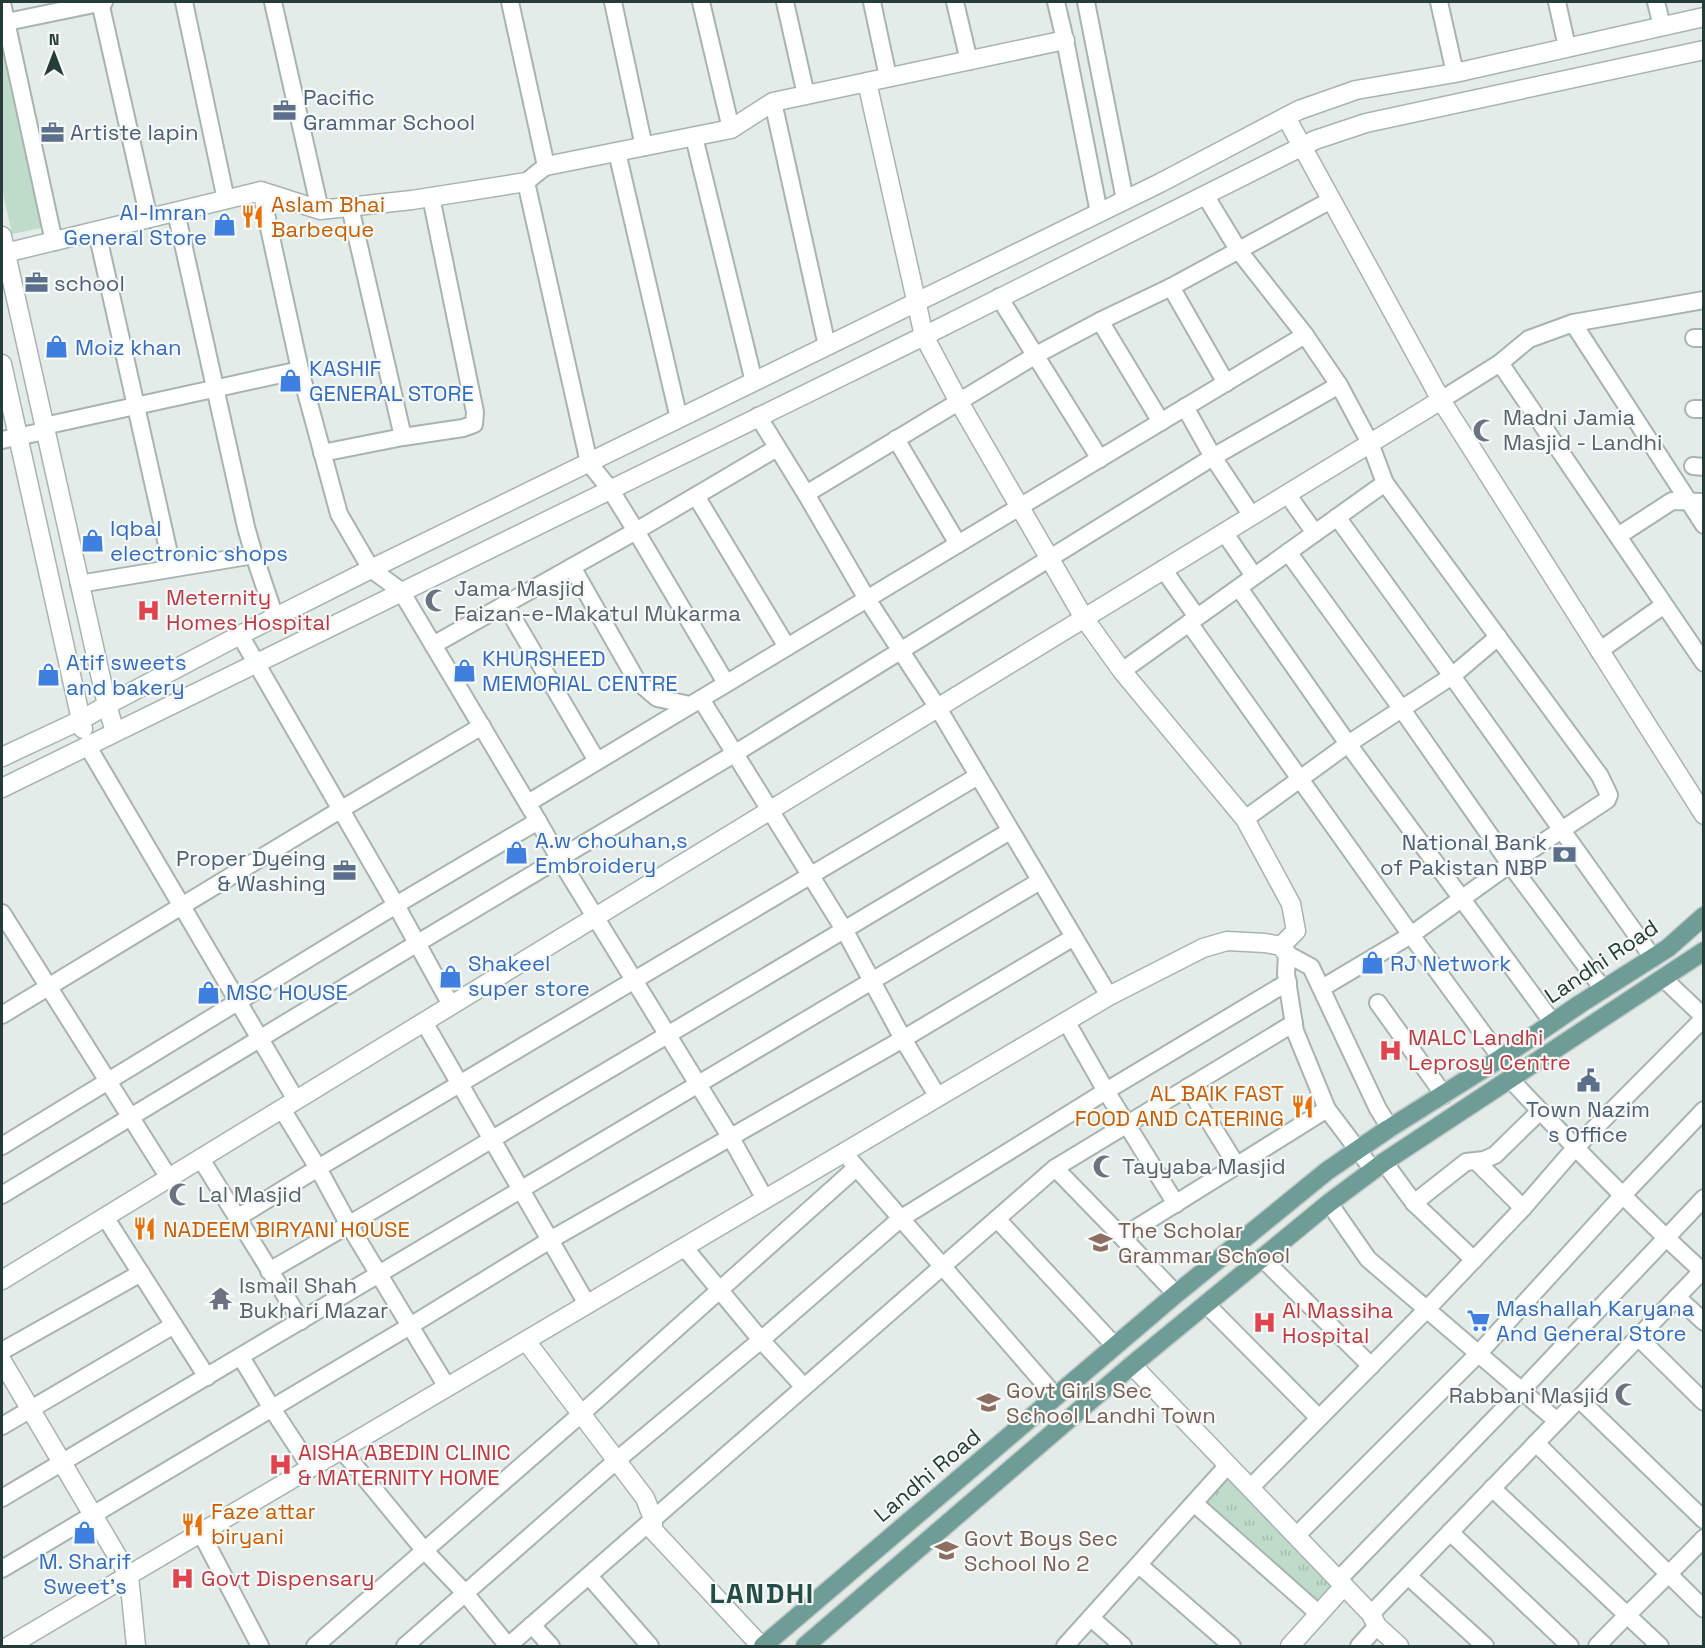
<svg xmlns="http://www.w3.org/2000/svg" width="1705" height="1648" font-family="'Space Grotesk',sans-serif">
	<style>
		.grass { fill: #bfdbc9 }
		.park { fill: url(#park-tufts) }
		.lines { fill: none; stroke-linecap: round; stroke-linejoin: round }
		.minor-casing { stroke: #a7b4b0; stroke-width: 20 }
		.tertiary-casing { stroke: #a7b4b0; stroke-width: 21 }
		.primary-casing { stroke: #c2c8c7; stroke-width: 21 }
		.minor { stroke: #fff; stroke-width: 16 }
		.tertiary { stroke: #fff; stroke-width: 18 }
		.primary { stroke: #6d9d95; stroke-width: 18 }
		.labels { text-anchor: middle; stroke-width: 4.5; stroke-linejoin: round; paint-order: stroke }
		.service-label { font-size: 22px; fill: #4e5e75; stroke: #f5f9f7; text-anchor: start }
		.food-label { font-size: 22px; fill: #c56008; stroke: #f5f9f7; text-anchor: start }
		.shop-label { font-size: 22px; fill: #366cbe; stroke: #f5f9f7; text-anchor: start }
		.worship-label { font-size: 22px; fill: #5b616d; stroke: #f5f9f7; text-anchor: start }
		.health-label { font-size: 22px; fill: #be3a42; stroke: #f5f9f7; text-anchor: start }
		.street-label { font-size: 22px; fill: #253c38; stroke: #f5f9f7 }
		.education-label { font-size: 22px; fill: #785e54; stroke: #f5f9f7; text-anchor: start }
		.district-label { font-size: 28px; font-weight: bold; letter-spacing: 1.5px; fill: #234d46; stroke: #f5f9f7 }
	</style>
	<defs>
		<pattern id="park-tufts" width="24" height="20" patternUnits="userSpaceOnUse" patternTransform="scale(1.5)"><rect width="24" height="20" fill="#bfdbc9"/><path d="M3 7l-1-3M5 7V3M7 7l1-3M15 17l-1-3M17 17v-4M19 17l1-3" fill="none" stroke="#a4bdad"/></pattern>
	</defs>
	<rect width="100%" height="100%" fill="#e4ece9"/>
	<!-- grass -->
	<polygon class="grass" points="2,37 45,227 12,234 2,189"/>
	<!-- park -->
	<polygon class="park" points="1228,1465 1344,1586 1319,1614 1194,1503"/>
	<g class="lines">
		<defs>
			<g id="minor">
				<polyline points="100,2 149,219"/>
				<polyline points="184,2 226,200"/>
				<polyline points="273,2 320,210"/>
				<polyline points="613,2 644,147"/>
				<polyline points="701,2 731,129"/>
				<polyline points="785,2 806,95"/>
				<polyline points="872,2 888,77"/>
				<polyline points="955,2 969,61"/>
				<polyline points="1056,2 1065,40 1099,213"/>
				<polyline points="1086,2 1125,200"/>
				<polyline points="1439,2 1455,73"/>
				<polyline points="1557,2 1567,47"/>
				<polyline points="1656,2 1662,26"/>
				<polyline points="2,3 54,242"/>
				<polyline points="2,23 104,2"/>
				<polyline points="773,102 827,346"/>
				<polyline points="694,137 754,382"/>
				<polyline points="617,152 679,419"/>
				<polyline points="261,191 300,370 339,514 371,569 401,591 538,821 559,858 731,1138 765,1199"/>
				<polyline points="1205,195 1239,251 1305,335 1339,385 1370,443 1385,483 1600,776 1609,795 1607,800 1510,864 1411,935 1322,988"/>
				<polyline points="350,207 403,437"/>
				<polyline points="176,212 246,527 254,555 275,617"/>
				<polyline points="97,232 172,567"/>
				<polyline points="1171,287 1226,383"/>
				<polyline points="999,297 1100,459"/>
				<polyline points="1100,321 1161,422"/>
				<polyline points="1573,323 1704,525"/>
				<polyline points="1694,338 1704,338"/>
				<polyline points="1500,363 1704,663"/>
				<polyline points="1441,400 1500,363 1529,339 1573,323 1704,300"/>
				<polyline points="1185,407 1213,457 1252,516"/>
				<polyline points="1694,409 1704,409"/>
				<polyline points="758,416 806,494 867,599 938,708 1109,996"/>
				<polyline points="44,426 300,370"/>
				<polyline points="896,439 958,544"/>
				<polyline points="2,440 45,431"/>
				<polyline points="322,453 403,437 463,428 474,424 475,412 431,197"/>
				<polyline points="1693,466 1704,467"/>
				<polyline points="806,494 1036,355 1100,321 1171,287 1331,200"/>
				<polyline points="1287,494 1315,533"/>
				<polyline points="696,496 787,647"/>
				<polyline points="1337,517 1452,676 1653,958"/>
				<polyline points="1224,532 1254,576"/>
				<polyline points="1618,536 1672,501 1704,502"/>
				<polyline points="1288,552 1401,708 1510,864 1603,989"/>
				<polyline points="572,567 637,681 657,698 690,705"/>
				<polyline points="1163,569 1197,617"/>
				<polyline points="79,584 254,555"/>
				<polyline points="1239,588 1348,744 1553,1023"/>
				<polyline points="505,604 597,761"/>
				<polyline points="1189,623 1411,935 1501,1058"/>
				<polyline points="240,635 396,905 451,1005"/>
				<polyline points="433,645 636,531 610,489 589,463 526,182 546,166 510,2"/>
				<polyline points="1599,651 1664,605"/>
				<polyline points="1122,671 1385,483"/>
				<polyline points="726,683 636,531 777,448"/>
				<polyline points="701,699 845,931 903,1039 938,1097"/>
				<polyline points="87,745 296,1100"/>
				<polyline points="528,803 1305,335"/>
				<polyline points="1245,819 1348,744 1452,676 1498,637"/>
				<polyline points="2,913 169,1178"/>
				<polyline points="1663,978 1704,1017"/>
				<polyline points="1378,1003 1444,1095"/>
				<polyline points="2,1015 340,810 482,726"/>
				<polyline points="1066,1021 1106,1091 1176,1204"/>
				<polyline points="424,1022 587,1304"/>
				<path d="M1510,1079C1572,1145 1635,1210 1702,1271"/>
				<polyline points="1188,1087 1237,1166"/>
				<polyline points="282,1109 318,1168 349,1225 447,1387"/>
				<polyline points="2,1146 396,905 538,821"/>
				<polyline points="201,1159 301,1321"/>
				<polyline points="851,1161 1056,1397"/>
				<polyline points="1476,1161 1523,1208"/>
				<polyline points="1384,1162 1414,1203 1474,1260"/>
				<polyline points="1055,1168 1122,1237"/>
				<polyline points="1373,1170 1327,1109 1295,1031 1286,974 1287,954 1311,967 1378,1109 1390,1128"/>
				<polyline points="2,1195 416,944 734,754 1213,457 1339,385"/>
				<polyline points="1329,1203 1368,1259 1557,1421"/>
				<polyline points="1414,1203 1466,1162 1484,1160 1495,1155 1540,1111"/>
				<polyline points="105,1217 207,1377"/>
				<polyline points="237,1218 318,1168 978,776"/>
				<polyline points="997,1219 1115,1346"/>
				<polyline points="684,1247 761,1340 804,1387"/>
				<polyline points="1262,1258 1371,1366"/>
				<path d="M269,1271C369,1214 467,1154 566,1095C714,1007 863,920 1010,831"/>
				<polyline points="1176,1294 1122,1237 1327,1109"/>
				<polyline points="1677,1297 1704,1322"/>
				<polyline points="1206,1304 1319,1418"/>
				<polyline points="1638,1337 1704,1402"/>
				<polyline points="2,1351 141,1273"/>
				<polyline points="241,1357 271,1407 311,1468"/>
				<polyline points="1579,1399 1704,1520"/>
				<polyline points="2,1426 174,1325"/>
				<polyline points="1536,1443 1704,1609"/>
				<polyline points="342,1450 424,1550 465,1593 508,1646"/>
				<polyline points="1250,1488 1427,1309 1523,1208 1575,1148 1704,1018"/>
				<polyline points="1492,1488 1660,1646"/>
				<polyline points="2,1498 1040,881"/>
				<polyline points="1194,1503 1319,1614"/>
				<polyline points="1450,1532 1570,1646"/>
				<polyline points="201,1533 260,1646"/>
				<polyline points="1296,1536 1479,1353 1623,1195 1704,1110"/>
				<polyline points="1139,1565 1232,1646"/>
				<polyline points="2,1569 410,1326 550,1240 903,1039 1074,937"/>
				<polyline points="589,1576 650,1646"/>
				<polyline points="1408,1576 1485,1646"/>
				<polyline points="1338,1580 1522,1390 1704,1198"/>
				<polyline points="1371,1614 1704,1269"/>
				<polyline points="1091,1618 1123,1646"/>
				<polyline points="532,1625 551,1646"/>
				<polyline points="315,1646 581,1414 856,1168"/>
				<polyline points="405,1646 617,1460 761,1340 900,1219 1106,1091 1288,982"/>
				<polyline points="508,1646 1055,1168 1294,1023"/>
				<polyline points="1065,1646 1228,1465"/>
				<polyline points="1359,1646 1377,1626"/>
				<path d="M1597,1646C1632,1609 1669,1575 1704,1538"/>
			</g>
			<g id="tertiary">
				<polyline points="867,82 924,336 959,402 1084,618 1122,671 1245,819 1291,904 1296,931 1281,946"/>
				<polyline points="1286,117 1441,400 1704,815"/>
				<polyline points="546,166 731,129 773,102 1065,40"/>
				<polyline points="2,236 107,705 115,732"/>
				<polyline points="5,253 261,191 320,210 412,200 526,182"/>
				<polyline points="2,364 83,729"/>
				<polyline points="2,757 81,720 107,705 240,635 371,569 1160,183 1299,110 1356,90 1455,73 1704,17"/>
				<polyline points="2,788 924,336 1315,140 1366,123 1704,50"/>
				<polyline points="2,1280 1441,400"/>
				<polyline points="526,1341 645,1498 653,1519 653,1530 761,1646"/>
				<polyline points="2,1361 129,1576 136,1646"/>
				<polyline points="1132,1365 1371,1614 1377,1626 1399,1646"/>
				<polyline points="9,1646 1109,996 1203,948 1227,941 1265,943 1281,946 1287,954"/>
				<polyline points="1290,1646 1344,1586"/>
			</g>
			<g id="primary">
				<polyline points="763,1646 1176,1294 1327,1171 1388,1129 1501,1058 1580,1004 1668,948 1704,916"/>
				<polyline points="805,1646 1132,1365 1329,1203 1384,1162 1704,951"/>
			</g>
		</defs>
		<!-- minor casing -->
		<use href="#minor" class="minor-casing"/>
		<!-- tertiary casing -->
		<use href="#tertiary" class="tertiary-casing"/>
		<!-- primary casing -->
		<use href="#primary" class="primary-casing"/>
		<!-- minor -->
		<use href="#minor" class="minor"/>
		<!-- tertiary -->
		<use href="#tertiary" class="tertiary"/>
		<!-- primary -->
		<use href="#primary" class="primary"/>
	</g>
	<!-- icons -->
	<defs>
		<symbol id="office-bare" viewBox="-9 -9 18 18"><path d="M-6-3h4V-5.5h4V-3h4V5H-6ZM-1-4.5V-3h2v-1.5ZM-6 0V1H6V0Z" fill="#5c6f8a" stroke="#f5f9f7" stroke-width="2.5" paint-order="stroke"/></symbol>
		<symbol id="restaurant-bare" viewBox="-9 -9 18 18"><path d="M-5-6h1v4h1v-4h1v4h1v-4h1v5L-1.5 .5V6h-2V.5L-5-1ZM5-6V6H3V1.5H1.5Q1.5-4 5-6Z" fill="#e8710a" stroke="#f5f9f7" stroke-width="2.5" paint-order="stroke"/></symbol>
		<symbol id="shop-bare" viewBox="-9 -9 18 18"><path d="M-5-2.5h2.3a2.7 3.5 0 0 1 5.4 0H5L5.5 6h-11ZM-1.5-2.5h3a1.5 2.3 0 0 0-3 0Z" fill="#3f7fe0" stroke="#f5f9f7" stroke-width="2.5" paint-order="stroke"/></symbol>
		<symbol id="mosque-bare" viewBox="-9 -9 18 18"><path d="M3.5-4.9A6 6 0 1 0 3.5 4.9A5 5 0 1 1 3.5-4.9Z" fill="#6b7280" stroke="#f5f9f7" stroke-width="2.5" paint-order="stroke"/></symbol>
		<symbol id="hospital-bare" viewBox="-9 -9 18 18"><path d="M-5-5h3v3.5h4V-5h3V5h-3V1.5h-4V5h-3Z" fill="#e0444e" stroke="#f5f9f7" stroke-width="2.5" paint-order="stroke"/></symbol>
		<symbol id="bank-bare" viewBox="-9 -9 18 18"><path d="M-6-4H6V4H-6ZM0-2.3a2.3 2.3 0 1 0 0 4.6a2.3 2.3 0 1 0 0-4.6Z" fill="#5c6f8a" stroke="#f5f9f7" stroke-width="2.5" paint-order="stroke"/></symbol>
		<symbol id="civic-bare" viewBox="-9 -9 18 18"><path d="M-.6-6.5H3V-4.5H.6V-3L4-1V1h2V6H-6V1h2V-1L-.6-3ZM-1.2 2.5V6h2.4V2.5Z" fill="#5c6f8a" stroke="#f5f9f7" stroke-width="2.5" paint-order="stroke"/></symbol>
		<symbol id="school-bare" viewBox="-9 -9 18 18"><path d="M0-5L7-2L0 1L-7-2ZM-4 1L0 2.5L4 1V4Q0 6-4 4Z" fill="#8d6e63" stroke="#f5f9f7" stroke-width="2.5" paint-order="stroke"/></symbol>
		<symbol id="temple-bare" viewBox="-9 -9 18 18"><path d="M0-6L5-2H3V0L6.5 2.5H4V6H1.5V3h-3V6H-4V2.5H-6.5L-3 0V-2H-5Z" fill="#6b7280" stroke="#f5f9f7" stroke-width="2.5" paint-order="stroke"/></symbol>
		<symbol id="supermarket-bare" viewBox="-9 -9 18 18"><path d="M-6-5.5h2.5l.6 2H6L4.5 2H-2.5L-4.4-4H-6ZM-1.5 3.2a1.3 1.3 0 1 0 .1 0ZM3 3.2a1.3 1.3 0 1 0 .1 0Z" fill="#3f7fe0" stroke="#f5f9f7" stroke-width="2.5" paint-order="stroke"/></symbol>
	</defs>
	<g fill-rule="evenodd">
		<use href="#office-bare" x="268" y="94" width="33" height="33"/>
		<use href="#office-bare" x="36" y="116" width="33" height="33"/>
		<use href="#restaurant-bare" x="236" y="200" width="33" height="33"/>
		<use href="#shop-bare" x="208" y="208" width="33" height="33"/>
		<use href="#office-bare" x="20" y="266" width="33" height="33"/>
		<use href="#shop-bare" x="40" y="330" width="33" height="33"/>
		<use href="#shop-bare" x="274" y="364" width="33" height="33"/>
		<use href="#mosque-bare" x="1468" y="414" width="33" height="33"/>
		<use href="#shop-bare" x="76" y="524" width="33" height="33"/>
		<use href="#mosque-bare" x="420" y="584" width="33" height="33"/>
		<use href="#hospital-bare" x="132" y="594" width="33" height="33"/>
		<use href="#shop-bare" x="448" y="654" width="33" height="33"/>
		<use href="#shop-bare" x="32" y="658" width="33" height="33"/>
		<use href="#shop-bare" x="500" y="836" width="33" height="33"/>
		<use href="#bank-bare" x="1548" y="838" width="33" height="33"/>
		<use href="#office-bare" x="328" y="854" width="33" height="33"/>
		<use href="#shop-bare" x="1356" y="946" width="33" height="33"/>
		<use href="#shop-bare" x="434" y="960" width="33" height="33"/>
		<use href="#shop-bare" x="192" y="976" width="33" height="33"/>
		<use href="#hospital-bare" x="1374" y="1034" width="33" height="33"/>
		<use href="#civic-bare" x="1572" y="1064" width="33" height="33"/>
		<use href="#restaurant-bare" x="1286" y="1090" width="33" height="33"/>
		<use href="#mosque-bare" x="1088" y="1150" width="33" height="33"/>
		<use href="#mosque-bare" x="164" y="1178" width="33" height="33"/>
		<use href="#restaurant-bare" x="128" y="1212" width="33" height="33"/>
		<use href="#school-bare" x="1084" y="1226" width="33" height="33"/>
		<use href="#temple-bare" x="204" y="1282" width="33" height="33"/>
		<use href="#supermarket-bare" x="1462" y="1304" width="33" height="33"/>
		<use href="#hospital-bare" x="1248" y="1306" width="33" height="33"/>
		<use href="#mosque-bare" x="1610" y="1378" width="33" height="33"/>
		<use href="#school-bare" x="972" y="1386" width="33" height="33"/>
		<use href="#hospital-bare" x="264" y="1448" width="33" height="33"/>
		<use href="#restaurant-bare" x="176" y="1508" width="33" height="33"/>
		<use href="#shop-bare" x="68" y="1516" width="33" height="33"/>
		<use href="#school-bare" x="930" y="1534" width="33" height="33"/>
		<use href="#hospital-bare" x="166" y="1562" width="33" height="33"/>
	</g>
	<g class="labels">
		<!-- service labels -->
		<g class="service-label">
			<text x="303" y="105">Pacific<tspan x="303" dy="25">Grammar School</tspan></text>
			<text x="70" y="140">Artiste lapin</text>
			<text x="54" y="291">school</text>
			<text x="1547" y="850" text-anchor="end">National Bank<tspan x="1547" dy="25">of Pakistan NBP</tspan></text>
			<text x="326" y="866" text-anchor="end">Proper Dyeing<tspan x="326" dy="25">&amp; Washing</tspan></text>
			<text x="1588" y="1117" text-anchor="middle">Town Nazim<tspan x="1588" dy="25">s Office</tspan></text>
		</g>
		<!-- food labels -->
		<g class="food-label">
			<text x="271" y="212">Aslam Bhai<tspan x="271" dy="25">Barbeque</tspan></text>
			<text x="1284" y="1101" text-anchor="end">AL BAIK FAST<tspan x="1284" dy="25">FOOD AND CATERING</tspan></text>
			<text x="163" y="1237">NADEEM BIRYANI HOUSE</text>
			<text x="211" y="1519">Faze attar<tspan x="211" dy="25">biryani</tspan></text>
		</g>
		<!-- shop labels -->
		<g class="shop-label">
			<text x="207" y="220" text-anchor="end">Al-Imran<tspan x="207" dy="25">General Store</tspan></text>
			<text x="75" y="355">Moiz khan</text>
			<text x="309" y="376">KASHIF<tspan x="309" dy="25">GENERAL STORE</tspan></text>
			<text x="110" y="536">Iqbal<tspan x="110" dy="25">electronic shops</tspan></text>
			<text x="482" y="666">KHURSHEED<tspan x="482" dy="25">MEMORIAL CENTRE</tspan></text>
			<text x="66" y="670">Atif sweets<tspan x="66" dy="25">and bakery</tspan></text>
			<text x="535" y="848">A.w chouhan,s<tspan x="535" dy="25">Embroidery</tspan></text>
			<text x="468" y="971">Shakeel<tspan x="468" dy="25">super store</tspan></text>
			<text x="1390" y="971">RJ Network</text>
			<text x="226" y="1000">MSC HOUSE</text>
			<text x="1496" y="1316">Mashallah Karyana<tspan x="1496" dy="25">And General Store</tspan></text>
			<text x="85" y="1569" text-anchor="middle">M. Sharif<tspan x="85" dy="25">Sweet's</tspan></text>
		</g>
		<!-- worship labels -->
		<g class="worship-label">
			<text x="1503" y="425">Madni Jamia<tspan x="1503" dy="25">Masjid - Landhi</tspan></text>
			<text x="454" y="596">Jama Masjid<tspan x="454" dy="25">Faizan-e-Makatul Mukarma</tspan></text>
			<text x="1122" y="1174">Tayyaba Masjid</text>
			<text x="198" y="1202">Lal Masjid</text>
			<text x="239" y="1293">Ismail Shah<tspan x="239" dy="25">Bukhari Mazar</tspan></text>
			<text x="1609" y="1403" text-anchor="end">Rabbani Masjid</text>
		</g>
		<!-- health labels -->
		<g class="health-label">
			<text x="166" y="605">Meternity<tspan x="166" dy="25">Homes Hospital</tspan></text>
			<text x="1408" y="1045">MALC Landhi<tspan x="1408" dy="25">Leprosy Centre</tspan></text>
			<text x="1282" y="1318">Al Massiha<tspan x="1282" dy="25">Hospital</tspan></text>
			<text x="298" y="1460">AISHA ABEDIN CLINIC<tspan x="298" dy="25">&amp; MATERNITY HOME</tspan></text>
			<text x="201" y="1586">Govt Dispensary</text>
		</g>
		<!-- street labels -->
		<g class="street-label">
			<text transform="translate(1601 961) rotate(-34)" y="8">Landhi Road</text>
			<text transform="translate(927 1475) rotate(-40)" y="8">Landhi Road</text>
		</g>
		<!-- education labels -->
		<g class="education-label">
			<text x="1118" y="1238">The Scholar<tspan x="1118" dy="25">Grammar School</tspan></text>
			<text x="1006" y="1398">Govt Girls Sec<tspan x="1006" dy="25">School Landhi Town</tspan></text>
			<text x="964" y="1546">Govt Boys Sec<tspan x="964" dy="25">School No 2</tspan></text>
		</g>
		<!-- district labels -->
		<g class="district-label">
			<text x="762" y="1603">LANDHI</text>
		</g>
	</g>
	<!-- border -->
	<rect width="1705" height="1648" fill="none" stroke="#253c38" stroke-width="6"/>
	<!-- north arrow -->
	<g transform="translate(54 54)" stroke="#f5f9f7" stroke-width="4.5" paint-order="stroke">
	<path d="M0-4.5L10 22L0 15L-10 22Z" fill="#253c38"/>
	<text y="-9" font-size="16" font-weight="bold" text-anchor="middle" fill="#253c38">N</text>
	</g>
</svg>
